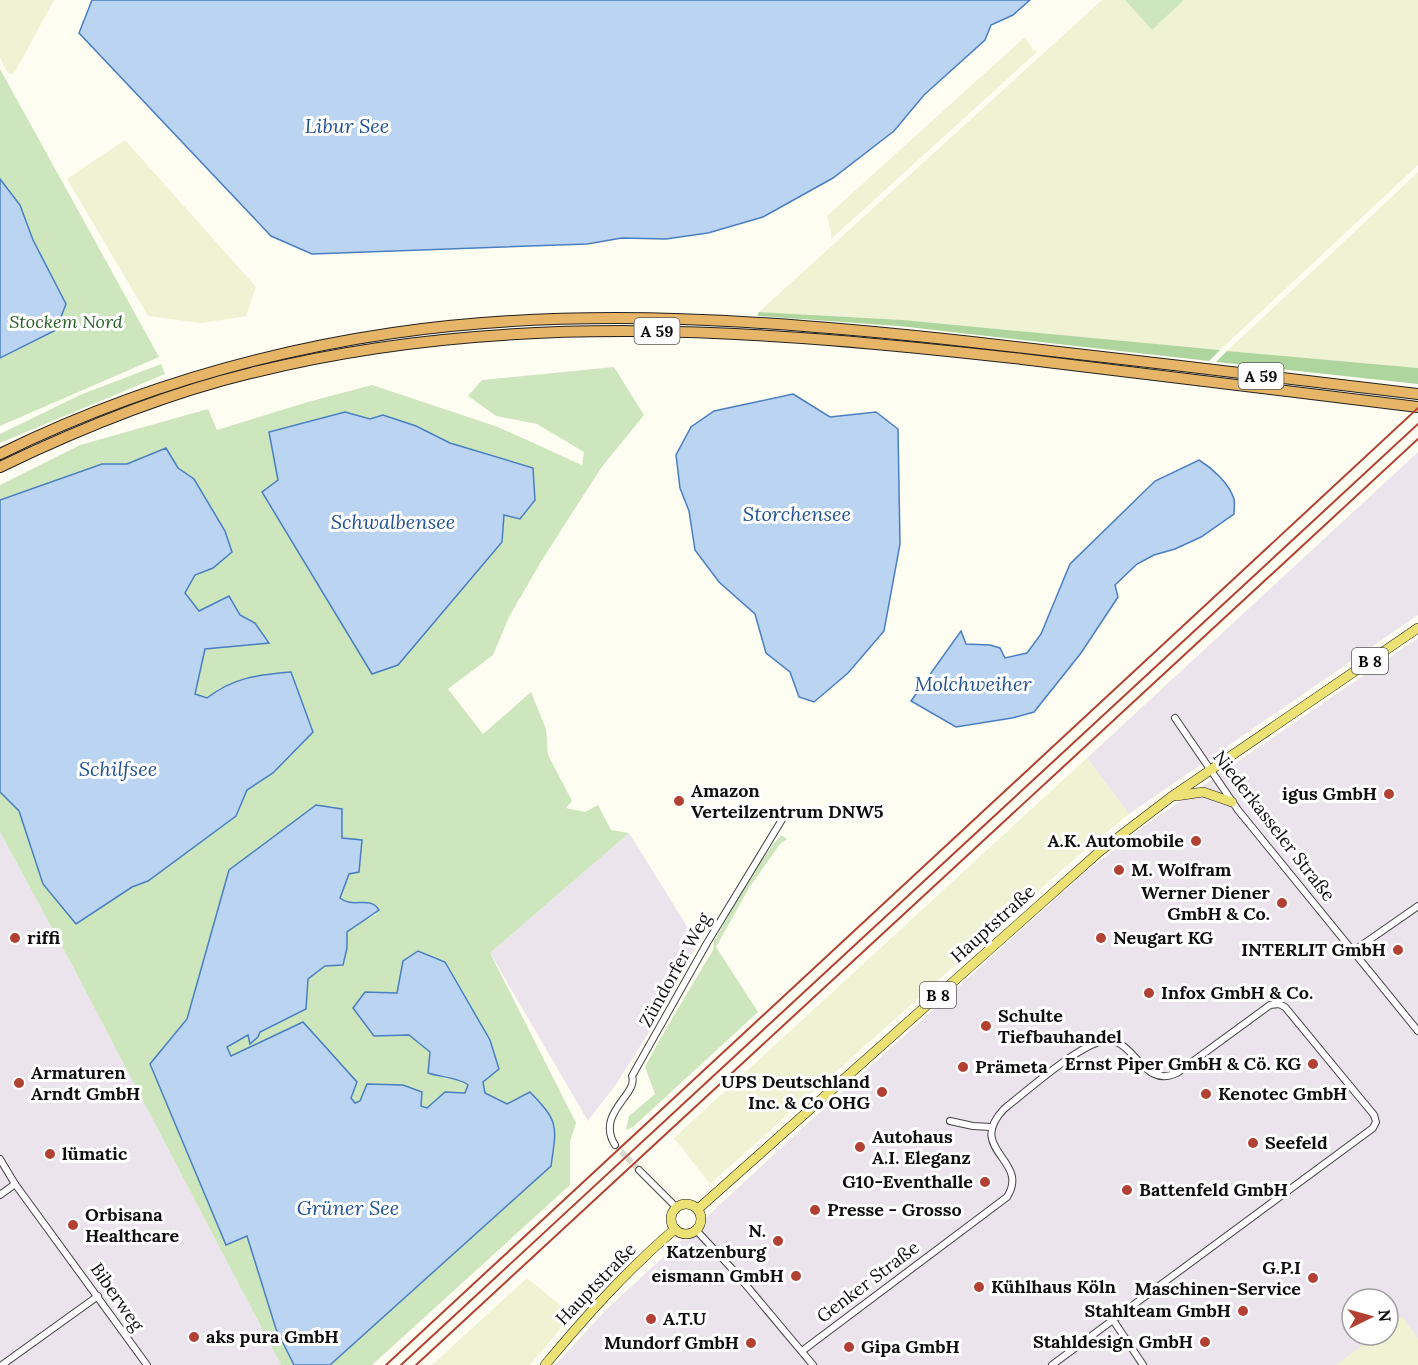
<svg xmlns="http://www.w3.org/2000/svg" width="1418" height="1365" font-family="Lora,serif">
	<style>
		.industrial { fill: #ece4ec; fill-rule: evenodd }
		.farmland { fill: #f0f2d4 }
		.green { fill: #cde6be; fill-rule: evenodd }
		.forest { fill: #afd59f }
		.water { fill: #bbd4f1; stroke: #497fc1; stroke-width: 1.5 }
		.lines { fill: none; stroke-linecap: round; stroke-linejoin: round }
		.street-tunnel { stroke: #dad9d0; stroke-width: 6; stroke-dasharray: 6 3; stroke-linecap: butt }
		.street-casing { stroke: #424242; stroke-width: 8 }
		.primary-casing { stroke: #202020; stroke-width: 10 }
		.highway-casing { stroke: #202020; stroke-width: 12 }
		.street { stroke: #fff; stroke-width: 6 }
		.primary { stroke: #ece174; stroke-width: 9 }
		.highway { stroke: #e7b567; stroke-width: 10 }
		.rail { stroke: #b34133; stroke-width: 2 }
		.poi-dot { fill: #b34133; stroke: #fff; stroke-width: 2 }
		.labels { text-anchor: middle; stroke-width: 6; stroke-linejoin: round; paint-order: stroke }
		.shield { fill: #fff; stroke: #575757; stroke-width: 1.5 }
		.shield-label { font-size: 16px; font-weight: bold; fill: #0f0f0f }
		.park-label { font-size: 18px; font-style: italic; fill: #286125; stroke: #fff }
		.poi-label { font-size: 18px; font-weight: bold; fill: #0f0f0f; stroke: #fff; text-anchor: start }
		.street-label { font-size: 18px; fill: #0f0f0f; stroke: #fff }
		.water-label { font-size: 20px; font-style: italic; fill: #235296; stroke: #fff }
	</style>
	<rect width="100%" height="100%" fill="#fefdf2"/>
	<!-- industrial -->
	<g class="industrial">
		<polygon points="1418,452 1418,615 1129,814 1087,758"/>
		<path d="M1418,638V1365H555L607,1309L809,1122L1083,874L1144,826ZM1352,1299H1388V1335H1352Z"/>
		<polygon points="0,832 73,967 281,1365 0,1365"/>
		<polygon points="629,833 698,944 660,1015 617,1083 588,1121 490,953"/>
	</g>
	<!-- farmland -->
	<g class="farmland">
		<polygon points="0,0 54,0 16,70 12,74 9,74 0,58"/>
		<polygon points="1102,0 1125,0 1152,30 1184,0 1418,0 1418,165 1220,350 903,320 759,312"/>
		<polygon points="1025,37 1033,50 1038,51 831,239 831,232 827,216"/>
		<polygon points="125,140 256,287 246,316 201,323 148,316 67,179"/>
		<polygon points="1418,172 1418,368 1227,351 1347,239"/>
		<polygon points="1087,758 1129,814 1073,860 710,1184 674,1138"/>
		<polygon points="527,1278 572,1315 530,1365 432,1365"/>
		<polygon points="1402,1316 1418,1338 1418,1365 1336,1365 1376,1335 1388,1335 1388,1326"/>
	</g>
	<!-- green -->
	<g class="green">
		<polygon points="1125,0 1184,0 1152,30"/>
		<polygon points="0,69 159,357 0,426"/>
		<polygon points="161,364 165,374 0,443 0,434 80,395"/>
		<path d="M614,367L644,415L601,468L542,560L509,617L493,655L448,689L483,734L531,692L546,729L548,755L572,801L566,808L585,812L598,805L611,830L629,833L490,953L576,1123L570,1142V1185L372,1365H330L496,1215L507,1105L485,1093L483,1082L403,961L397,993L365,992L374,1036L409,1035L430,1052L443,1078L464,1081L468,1085L465,1093L438,1097L427,1109L421,1106L422,1092C383,1077 388,1091 355,1103L303,1022L232,1057L227,1047L248,1035L250,1043L260,1032L306,1009L308,979L347,948V932L356,927L357,924L377,914L355,903L343,901L340,898L362,840L342,838L341,809L332,806L229,870L187,1019L150,1064L226,1245L247,1236L276,1329L294,1365H281L73,967L0,832V792L19,810L43,884L132,887L148,881L236,816L247,790L273,773L221,687L207,698L195,694L205,649L268,643L255,623L240,616L229,596L199,612L185,593L195,575L213,568L225,531L194,479L178,468L166,448L127,464H102L0,500V485L80,445L208,409L217,430L308,402L372,385L498,427L582,465L584,452L537,424L496,416L468,396L482,380ZM345,412L370,420L383,415L416,426L450,443L532,468L504,515L501,543L263,492L278,481Z"/>
		<path d="M781,835L787,839L780,844L749,888L716,947L758,1012L633,1127L626,1130L629,1116L655,1094L645,1067C666,1027 690,989 713,950L714,941C735,905 754,867 781,835Z"/>
	</g>
	<!-- forest -->
	<g class="forest">
		<polygon points="759,312 903,320 1220,350 1209,361 899,326 757,316"/>
		<polygon points="1227,351 1418,368 1418,384 1216,362"/>
	</g>
	<!-- water -->
	<g class="water">
		<polygon points="92,0 1030,0 1013,15 991,25 985,40 924,95 894,131 833,178 763,217 708,233 666,239 622,238 587,244 312,254 271,236 79,33"/>
		<polygon points="0,179 20,205 33,240 66,304 56,330 0,358"/>
		<polygon points="793,394 830,417 876,412 898,429 900,544 884,631 848,673 814,702 799,697 790,672 766,653 755,614 719,582 695,550 689,511 680,488 676,455 691,427 714,411"/>
		<polygon points="345,412 370,419 383,415 416,426 450,443 533,468 535,500 520,519 504,515 502,542 398,665 372,674 262,492 278,480 269,432"/>
		<path d="M166,448L178,468L194,479L225,531L232,552L213,568L195,575L185,593L199,611L229,596L240,615L255,623L269,643L205,649L195,694L207,698C234,677 258,675 291,672L313,732L273,773L247,790L236,816L148,881L132,887L76,924L43,884L19,811L0,792V500L102,464H127Z"/>
		<path d="M1199,460C1212,468 1229,483 1234,499C1235,503 1234,509 1234,514L1201,537L1175,549L1154,555L1137,564L1115,585L1118,597L1081,653L1034,712L1012,718L956,727L911,701L961,631L966,644L990,645L1000,648L1005,658L1027,653L1041,634L1070,564L1155,481Z"/>
		<path d="M316,805L342,809V838L362,840L359,872L349,874L340,898C353,909 370,895 379,910L347,932V948L343,965L325,966L308,979L306,1009L260,1032L258,1037L250,1044L248,1035L227,1047L231,1056L303,1022L357,1082L351,1098L355,1103L360,1101L367,1084L403,1085L422,1092L421,1106L427,1108L445,1092L465,1093L468,1085C461,1078 439,1077 428,1073L430,1052L409,1035L374,1036L353,1008L365,992L397,993L403,961L418,951L445,962L490,1040L499,1069L483,1082L485,1093L507,1104L530,1092C559,1122 557,1125 551,1166L330,1365H294L276,1329L247,1236L226,1245L150,1064L187,1019L229,870Z"/>
	</g>
	<g class="lines">
		<!-- street-tunnel -->
		<polyline class="street-tunnel" points="615,1145 639,1170"/>
		<defs>
			<g id="street">
				<polyline points="1175,718 1238,810 1418,1031"/>
				<polyline points="1352,952 1418,906"/>
				<polyline points="950,1121 973,1126 991,1127"/>
				<path d="M615,1145C595,1113 639,1094 632,1076L707,943L786,813"/>
				<polyline points="0,1159 15,1184 147,1365"/>
				<polyline points="639,1170 676,1207"/>
				<polyline points="0,1195 15,1184"/>
				<polyline points="696,1230 735,1272 813,1365"/>
				<polyline points="1113,1320 1143,1365"/>
				<path d="M802,1351L1007,1197C1031,1160 965,1150 1004,1109C1027,1091 1077,1046 1103,1041C1135,1035 1141,1090 1177,1073L1270,1005L1279,1004L1285,1007L1374,1115L1376,1122L1373,1128L1052,1365"/>
				<polyline points="2,1365 98,1296"/>
			</g>
			<g id="primary">
				<polyline points="1176,796 1203,792 1232,802"/>
				<circle cx="686" cy="1219" r="15"/>
				<polyline points="698,1209 1099,852 1171,797 1418,628"/>
				<path d="M545,1365C586,1316 627,1270 675,1229"/>
			</g>
			<g id="highway">
				<path d="M0,454C124,393 257,353 393,333C584,305 781,321 972,342C1121,358 1269,377 1418,394"/>
				<path d="M0,467C81,428 164,394 251,373C506,309 764,330 1022,359C1154,374 1286,390 1418,407"/>
			</g>
		</defs>
		<!-- street casing -->
		<use href="#street" class="street-casing"/>
		<!-- primary casing -->
		<use href="#primary" class="primary-casing"/>
		<!-- highway casing -->
		<use href="#highway" class="highway-casing"/>
		<!-- street -->
		<use href="#street" class="street"/>
		<!-- primary -->
		<use href="#primary" class="primary"/>
		<!-- highway -->
		<use href="#highway" class="highway"/>
		<!-- rail -->
		<g class="rail">
			<polyline points="386,1365 1418,408"/>
			<polyline points="401,1365 1418,424"/>
			<polyline points="416,1365 1418,439"/>
		</g>
	</g>
	<!-- markers -->
	<g class="poi-dot">
		<circle cx="1389" cy="794" r="6"/>
		<circle cx="679" cy="801" r="6"/>
		<circle cx="1196" cy="841" r="6"/>
		<circle cx="1119" cy="870" r="6"/>
		<circle cx="1282" cy="903" r="6"/>
		<circle cx="15" cy="938" r="6"/>
		<circle cx="1101" cy="938" r="6"/>
		<circle cx="1398" cy="950" r="6"/>
		<circle cx="1149" cy="993" r="6"/>
		<circle cx="986" cy="1026" r="6"/>
		<circle cx="1313" cy="1064" r="6"/>
		<circle cx="963" cy="1067" r="6"/>
		<circle cx="19" cy="1083" r="6"/>
		<circle cx="882" cy="1092" r="6"/>
		<circle cx="1206" cy="1094" r="6"/>
		<circle cx="1253" cy="1143" r="6"/>
		<circle cx="860" cy="1147" r="6"/>
		<circle cx="50" cy="1154" r="6"/>
		<circle cx="985" cy="1182" r="6"/>
		<circle cx="1127" cy="1190" r="6"/>
		<circle cx="815" cy="1210" r="6"/>
		<circle cx="73" cy="1225" r="6"/>
		<circle cx="778" cy="1241" r="6"/>
		<circle cx="796" cy="1276" r="6"/>
		<circle cx="1313" cy="1278" r="6"/>
		<circle cx="979" cy="1287" r="6"/>
		<circle cx="1243" cy="1311" r="6"/>
		<circle cx="651" cy="1319" r="6"/>
		<circle cx="194" cy="1337" r="6"/>
		<circle cx="1205" cy="1342" r="6"/>
		<circle cx="751" cy="1343" r="6"/>
		<circle cx="849" cy="1347" r="6"/>
	</g>
	<g class="labels">
		<!-- shield labels -->
		<g class="shield">
			<rect x="634.5" y="318" width="45" height="26" rx="4.5"/>
			<rect x="1238.5" y="363" width="45" height="26" rx="4.5"/>
			<rect x="1352" y="648" width="36" height="26" rx="4.5"/>
			<rect x="920" y="982" width="36" height="26" rx="4.5"/>
		</g>
		<g class="shield-label">
			<text x="657" y="337">A 59</text>
			<text x="1261" y="382">A 59</text>
			<text x="1370" y="667">B 8</text>
			<text x="938" y="1001">B 8</text>
		</g>
		<!-- park labels -->
		<g class="park-label">
			<text x="66" y="328">Stockem Nord</text>
		</g>
		<!-- poi labels -->
		<g class="poi-label">
			<text x="691" y="797">Amazon<tspan x="691" dy="21">Verteilzentrum DNW5</tspan></text>
			<text x="1377" y="800" text-anchor="end">igus GmbH</text>
			<text x="1184" y="847" text-anchor="end">A.K. Automobile</text>
			<text x="1131" y="876">M. Wolfram</text>
			<text x="1270" y="899" text-anchor="end">Werner Diener<tspan x="1270" dy="21">GmbH &amp; Co.</tspan></text>
			<text x="27" y="944">riffi</text>
			<text x="1113" y="944">Neugart KG</text>
			<text x="1386" y="956" text-anchor="end">INTERLIT GmbH</text>
			<text x="1161" y="999">Infox GmbH &amp; Co.</text>
			<text x="998" y="1022">Schulte<tspan x="998" dy="21">Tiefbauhandel</tspan></text>
			<text x="1301" y="1070" text-anchor="end">Ernst Piper GmbH &amp; Cö. KG</text>
			<text x="975" y="1073">Prämeta</text>
			<text x="31" y="1079">Armaturen<tspan x="31" dy="21">Arndt GmbH</tspan></text>
			<text x="870" y="1088" text-anchor="end">UPS Deutschland<tspan x="870" dy="21">Inc. &amp; Co OHG</tspan></text>
			<text x="1218" y="1100">Kenotec GmbH</text>
			<text x="872" y="1143">Autohaus<tspan x="872" dy="21">A.I. Eleganz</tspan></text>
			<text x="1265" y="1149">Seefeld</text>
			<text x="62" y="1160">lümatic</text>
			<text x="973" y="1188" text-anchor="end">G10-Eventhalle</text>
			<text x="1139" y="1196">Battenfeld GmbH</text>
			<text x="827" y="1216">Presse - Grosso</text>
			<text x="85" y="1221">Orbisana<tspan x="85" dy="21">Healthcare</tspan></text>
			<text x="766" y="1237" text-anchor="end">N.<tspan x="766" dy="21">Katzenburg</tspan></text>
			<text x="1301" y="1274" text-anchor="end">G.P.I<tspan x="1301" dy="21">Maschinen-Service</tspan></text>
			<text x="784" y="1282" text-anchor="end">eismann GmbH</text>
			<text x="991" y="1293">Kühlhaus Köln</text>
			<text x="1231" y="1317" text-anchor="end">Stahlteam GmbH</text>
			<text x="663" y="1325">A.T.U</text>
			<text x="206" y="1343">aks pura GmbH</text>
			<text x="1193" y="1348" text-anchor="end">Stahldesign GmbH</text>
			<text x="739" y="1349" text-anchor="end">Mundorf GmbH</text>
			<text x="861" y="1353">Gipa GmbH</text>
		</g>
		<!-- street labels -->
		<g class="street-label">
			<text transform="translate(1274 826) rotate(52)" y="6">Niederkasseler Straße</text>
			<text transform="translate(993 924) rotate(-42)" y="6">Hauptstraße</text>
			<text transform="translate(675 970) rotate(-61)" y="6">Zündorfer Weg</text>
			<text transform="translate(868 1282) rotate(-37)" y="6">Genker Straße</text>
			<text transform="translate(596 1284) rotate(-46)" y="6">Hauptstraße</text>
			<text transform="translate(117 1297) rotate(55)" y="6">Biberweg</text>
		</g>
		<!-- water labels -->
		<g class="water-label">
			<text x="347" y="133">Libur See</text>
			<text x="797" y="521">Storchensee</text>
			<text x="393" y="529">Schwalbensee</text>
			<text x="973" y="691">Molchweiher</text>
			<text x="118" y="776">Schilfsee</text>
			<text x="348" y="1215">Grüner See</text>
		</g>
	</g>
	<!-- north arrow -->
	<g transform="translate(1370 1317) rotate(85)"><circle r="28" fill="#ffffff" stroke="#9f9f9f" stroke-width="1.5"/>
	<path d="M0-4.5L10 22L0 15L-10 22Z" fill="#b34133"/>
	<text y="-9" font-size="16" font-weight="bold" text-anchor="middle" fill="#0f0f0f">N</text>
	</g>
</svg>
